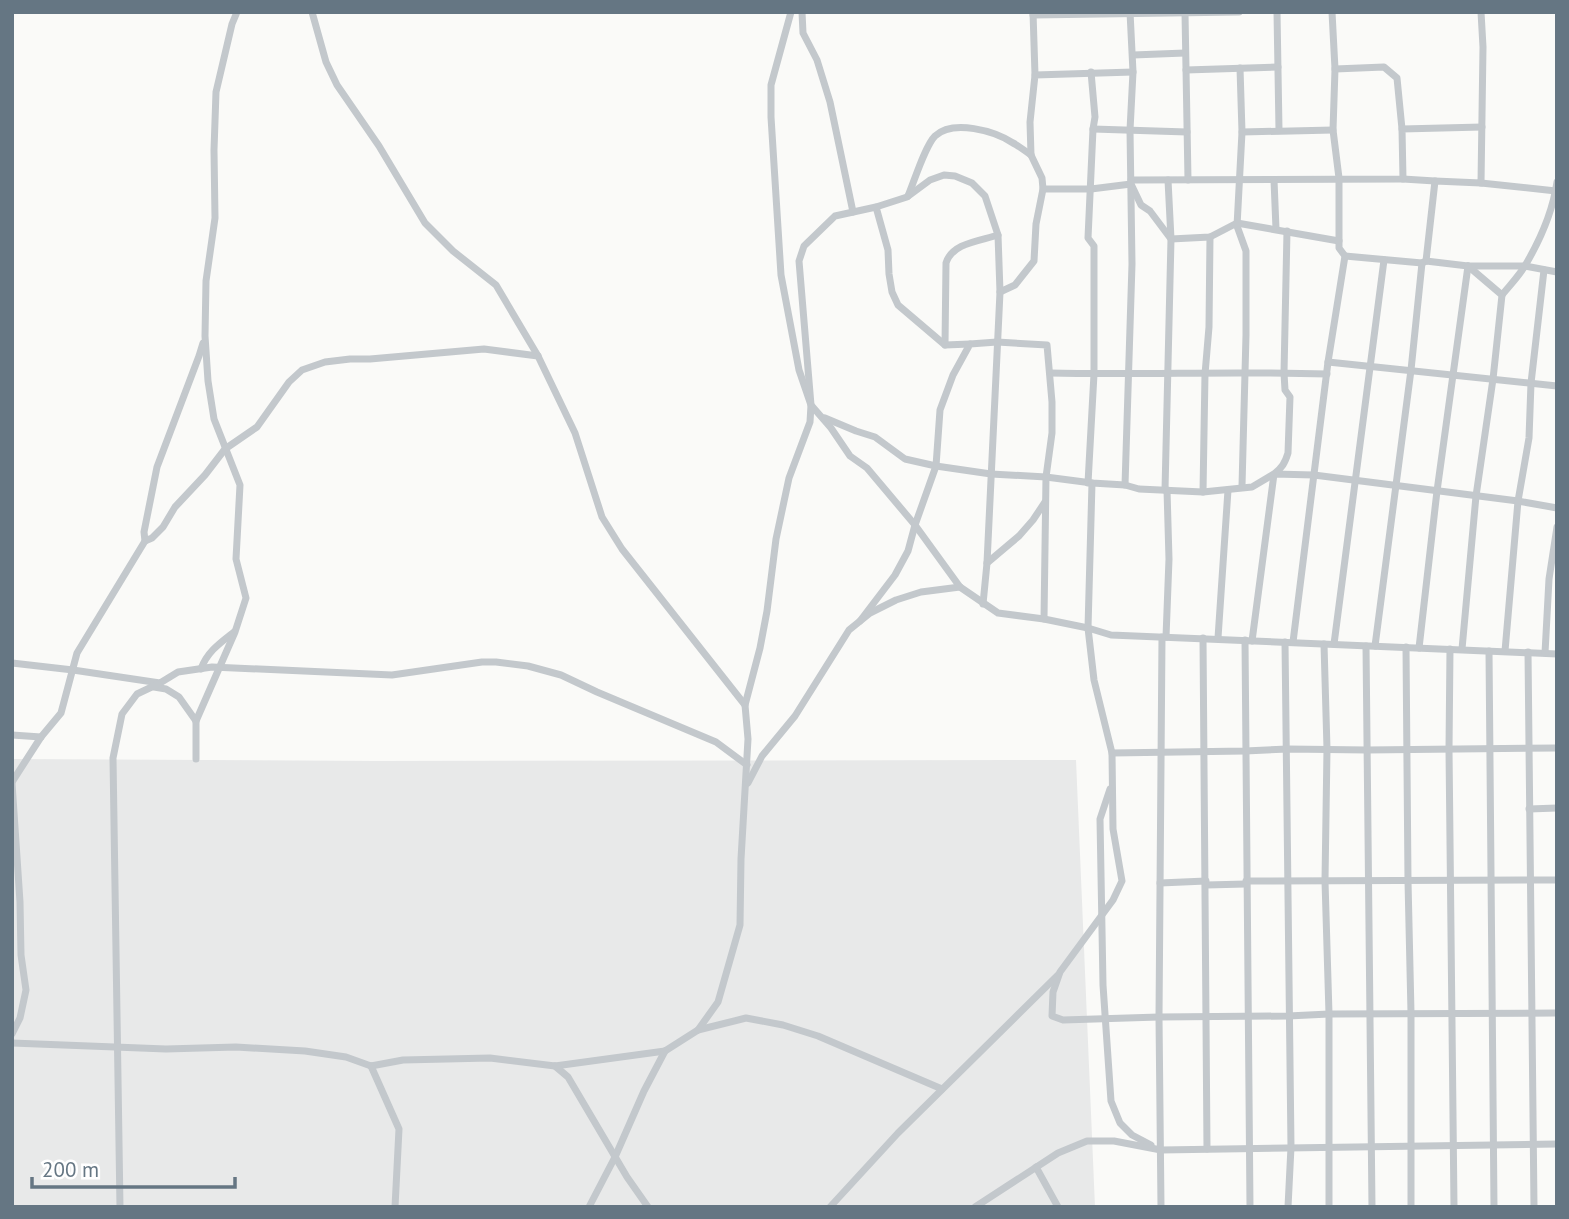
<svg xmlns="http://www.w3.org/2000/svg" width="1569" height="1219" font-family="'PT Sans',sans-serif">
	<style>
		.built { fill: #e8e9e9 }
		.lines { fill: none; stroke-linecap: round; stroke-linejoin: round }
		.street { stroke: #c3c8cc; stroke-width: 7 }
	</style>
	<rect width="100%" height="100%" fill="#fafaf8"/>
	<!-- built -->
	<polygon class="built" points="12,759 375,761 1076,760 1095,1207 12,1207"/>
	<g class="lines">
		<!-- street -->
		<g class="street">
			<polyline points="312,12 326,62 337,85 379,146 425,223 453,251 496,285 538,356 575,433 602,517 622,549 745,705 748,739 741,859 740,925 718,1002 698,1030"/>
			<polyline points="791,12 771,85 771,117 781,275 799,370 811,405 831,428 850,456 867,468 915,525 960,587 998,613 1044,619 1088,628 1111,635 1557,654"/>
			<polyline points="802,12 803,33 817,60 830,102 853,212"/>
			<polyline points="1033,12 1035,75"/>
			<polyline points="1277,12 1279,130"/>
			<polyline points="1185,13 1188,180"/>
			<polyline points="1033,15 1239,12"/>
			<polyline points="1133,55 1185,53"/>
			<polyline points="1240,68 1242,132 1237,226 1246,251 1246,335 1242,486"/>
			<polyline points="1335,69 1384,67 1397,78 1402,129"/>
			<polyline points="1186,70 1278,67"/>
			<polyline points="1093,129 1187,132"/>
			<polyline points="1242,132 1333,130"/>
			<polyline points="1403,179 1435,181"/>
			<polyline points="1131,180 1403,179 1402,129 1482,127"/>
			<polyline points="1274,180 1276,229"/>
			<polyline points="1481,183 1556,191 1557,190"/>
			<polyline points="1043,189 1091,189 1131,184 1141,205 1150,211 1171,239 1210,237 1237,223 1339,241"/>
			<path d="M908,196C914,182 925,146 935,136C953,119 995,131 1013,143C1019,146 1025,151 1031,155"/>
			<polyline points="876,207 888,250 889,274 892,292 898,305 945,345 970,344"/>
			<polyline points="1345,256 1422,263 1426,261 1468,266 1525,266 1557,272"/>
			<polyline points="1426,261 1435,181 1481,183 1483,47 1481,12"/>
			<polyline points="1000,292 1015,285 1034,261 1036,224 1043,189 1042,178 1031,155 1030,122 1035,75 1133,72"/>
			<path d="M1502,295C1510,285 1520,275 1526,264C1540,240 1553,210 1557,182"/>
			<path d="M945,345L946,263C952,243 980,241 998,235"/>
			<polyline points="1328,362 1557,386"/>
			<path d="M1050,373C1142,375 1235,371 1327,374"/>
			<polyline points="825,418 856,431 875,437 905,459 936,466 991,474 1046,477 1092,483 1125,485 1139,489 1203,492 1252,487 1274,474 1314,475 1518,501 1557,508"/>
			<polyline points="1088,483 1094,374 1094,246 1088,238 1093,129 1095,117 1091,72"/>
			<polyline points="1092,483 1088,628 1094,680 1112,753 1113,829 1122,881 1113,900 1060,972 1053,992 1052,1016 1063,1020 1159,1017 1288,1016 1329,1014 1557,1013"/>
			<polyline points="1125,485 1132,264 1130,130 1133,72 1130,12"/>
			<polyline points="1165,490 1171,239 1168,180"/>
			<polyline points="1203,492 1205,374 1209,327 1210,237"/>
			<polyline points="145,541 144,532 157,467 199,356 203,343"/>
			<polyline points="987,563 1019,536 1033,520 1045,502"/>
			<polyline points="860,621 895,575 908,551 915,525 936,466 940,410 953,375 970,344 997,342 1047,345 1052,402 1052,433 1046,477 1044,619"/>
			<polyline points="1166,637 1169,559 1167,490"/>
			<polyline points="1203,638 1207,1149"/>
			<polyline points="1218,638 1228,490"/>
			<polyline points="1245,640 1250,1207"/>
			<path d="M1252,641L1274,474C1282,468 1285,463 1288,453L1290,397L1285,390L1284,373L1287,231"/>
			<polyline points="1285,642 1291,1147 1288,1207"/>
			<polyline points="1293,642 1328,362 1345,256 1339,248 1339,178 1333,130 1335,69 1332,12"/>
			<polyline points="1324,644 1327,749 1325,881 1329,1014 1329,1207"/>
			<polyline points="1334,644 1384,260"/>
			<polyline points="1366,646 1372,1207"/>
			<polyline points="1375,646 1411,370 1422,263"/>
			<polyline points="1406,647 1408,881 1411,1013 1411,1207"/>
			<polyline points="1419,648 1437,491 1468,266"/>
			<polyline points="1450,649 1449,749 1454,1207"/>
			<polyline points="1462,649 1476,496 1493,379 1502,295 1468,266"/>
			<polyline points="1489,651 1494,1207"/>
			<polyline points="1505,651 1518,501 1529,438 1531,383 1544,270"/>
			<polyline points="1528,652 1534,1207"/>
			<polyline points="1545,653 1549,579 1557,527"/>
			<polyline points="12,663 73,670 160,683 178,672 212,667 392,675 482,662 496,662 528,666 561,675 597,692 716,742 747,765"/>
			<path d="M201,669C207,652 220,643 234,632"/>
			<polyline points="154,687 166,689 179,697 196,721 196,759"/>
			<polyline points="745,705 760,648 767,611 776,539 789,478 810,422 811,405 799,261 804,246 835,216 876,207 907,197 930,180 944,175 955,176 972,183 985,196 998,235 1000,292 987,563 983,604"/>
			<polyline points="196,721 235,632 246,598 236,559 240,485 214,419 208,381 205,336 206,281 215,218 214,150 216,92 232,24 237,12"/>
			<polyline points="12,735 41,737"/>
			<polyline points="1112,753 1245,751 1288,749 1367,750 1557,748"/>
			<polyline points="12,782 41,737 61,713 77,653 145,541 152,538 163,527 175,507 205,475 225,449 257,427 289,382 302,370 325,362 350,359 370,359 484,349 538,356"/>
			<polyline points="12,783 20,902 21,955 26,990 20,1018 12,1034"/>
			<polyline points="748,783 762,756 795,716 849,630 870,613 896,600 921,592 960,587"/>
			<polyline points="1110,789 1100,819 1103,985 1111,1101 1120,1123 1132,1135 1151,1145"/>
			<polyline points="1529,809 1557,808"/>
			<polyline points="1246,881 1557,880"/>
			<polyline points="1160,883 1206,881"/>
			<polyline points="1206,885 1246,884"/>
			<polyline points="12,1043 166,1049 236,1047 305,1051 346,1057 371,1066 403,1060 490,1058 555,1066 665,1051 698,1030 746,1018 783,1025 818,1036 942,1089"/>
			<polyline points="371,1066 399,1129 395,1207"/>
			<polyline points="555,1066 568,1077 627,1177 648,1207"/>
			<polyline points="1036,1167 1058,1207"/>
			<polyline points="120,1207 113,758 122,714 137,694 158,684"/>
			<polyline points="589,1207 615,1157 644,1091 665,1051"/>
			<polyline points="830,1207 898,1133 1058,975"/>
			<polyline points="975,1207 1058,1153 1087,1141 1114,1141 1161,1150 1557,1144"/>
			<polyline points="1161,1207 1159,1017 1162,637"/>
		</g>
	</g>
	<!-- border -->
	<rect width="1569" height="1219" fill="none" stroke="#657683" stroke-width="28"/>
	<!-- scale -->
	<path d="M32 1177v10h203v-10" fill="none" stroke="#657683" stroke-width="3.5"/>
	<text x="42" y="1177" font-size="21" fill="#657683" stroke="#ffffff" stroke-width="5" paint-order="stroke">200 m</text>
</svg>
